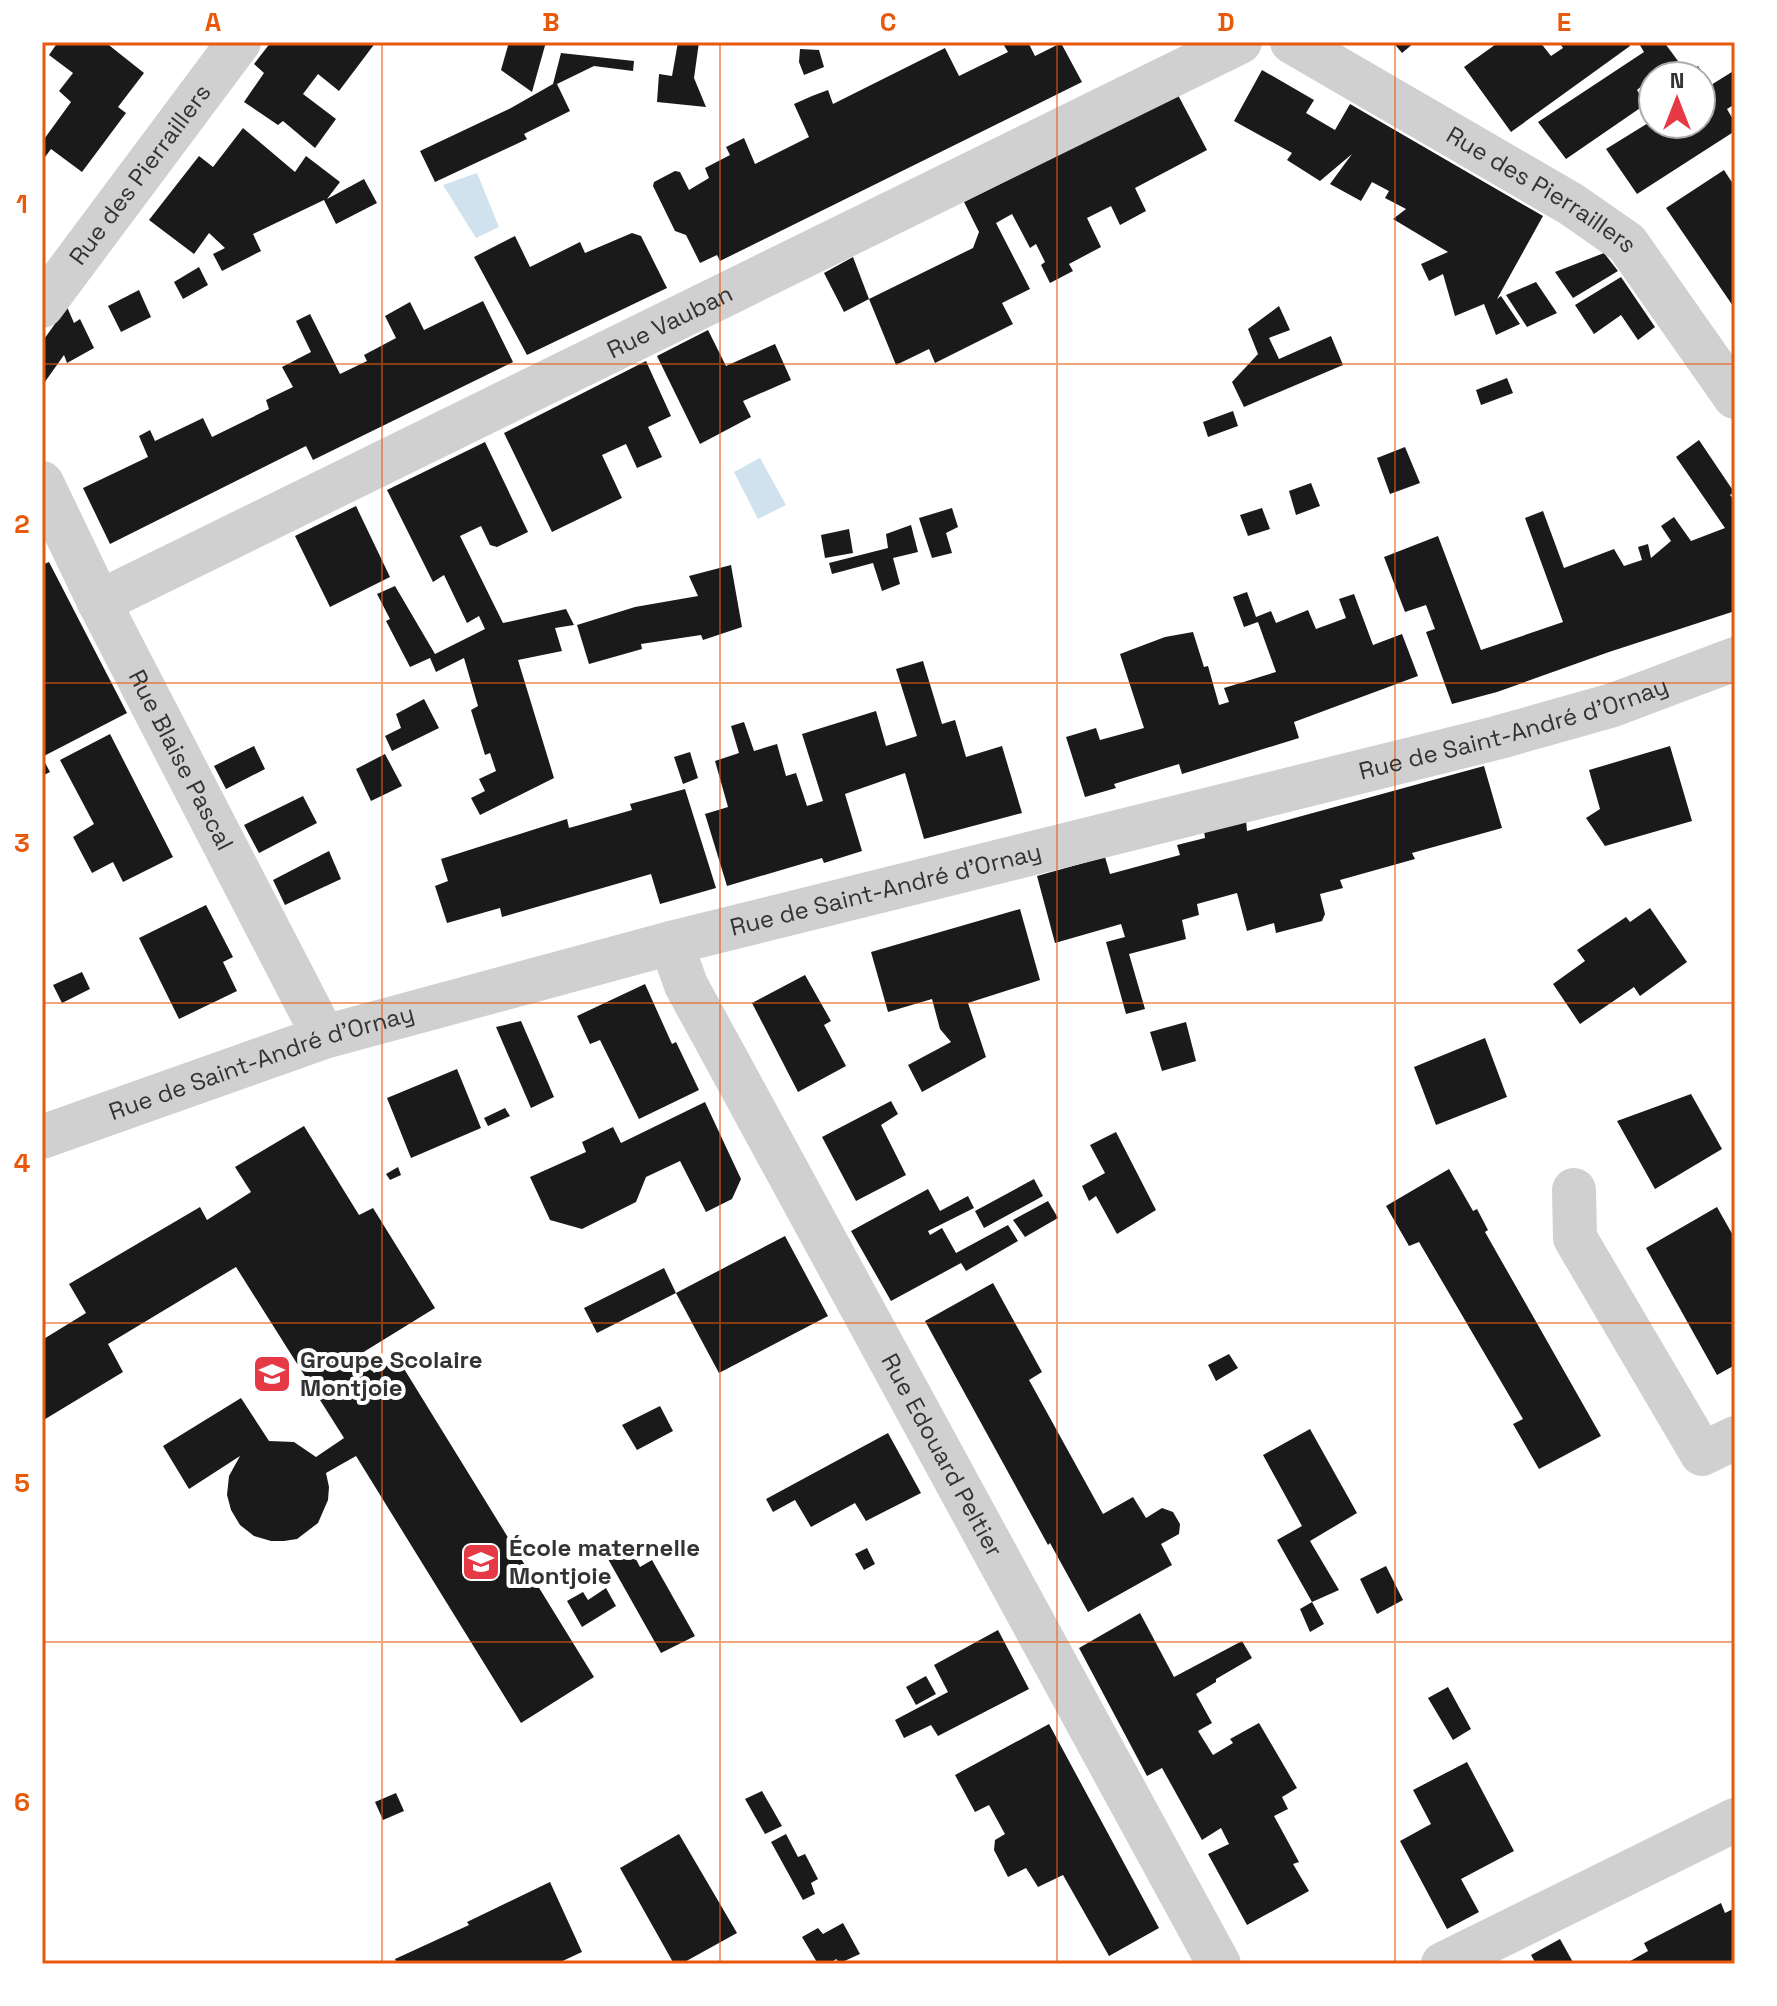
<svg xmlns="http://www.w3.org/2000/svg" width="1777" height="2006" font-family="'Space Grotesk',sans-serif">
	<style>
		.water { fill: #cfe2ee }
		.building { fill: #1a1a1a }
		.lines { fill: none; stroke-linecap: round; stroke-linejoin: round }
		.street { stroke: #d0d0d0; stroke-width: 44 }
		.grid { fill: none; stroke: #e8590c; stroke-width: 2; stroke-opacity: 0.55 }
		.labels { text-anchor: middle; stroke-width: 8; stroke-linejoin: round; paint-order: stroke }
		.street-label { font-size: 24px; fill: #333; stroke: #fff }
		.poi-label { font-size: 24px; font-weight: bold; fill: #333; stroke: #fff; text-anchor: start }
		.neatline { fill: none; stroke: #e8590c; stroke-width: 3 }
		.grid-label { font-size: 26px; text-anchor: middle; font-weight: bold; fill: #e8590c }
	</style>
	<rect width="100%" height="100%" fill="#fff"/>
	<!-- water -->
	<g class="water">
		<polygon points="477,173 499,227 476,238 443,185"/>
		<polygon points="760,458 786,505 758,519 734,472"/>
	</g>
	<!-- building -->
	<g class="building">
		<polygon points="58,42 105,42 144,73 118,107 126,113 82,172 51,149 42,161 42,142 71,102 59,91 73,73 49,55"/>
		<polygon points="271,42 376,42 339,91 318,74 303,94 336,119 315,148 283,121 278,125 244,102 264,73 254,64"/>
		<polygon points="509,42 546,42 532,92 501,70"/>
		<polygon points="678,42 699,42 694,78 706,107 657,102 659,74 672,76"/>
		<polygon points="1002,42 1028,42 1035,56 1061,43 1082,82 720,261 717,255 700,263 686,235 675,231 653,186 654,182 675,171 680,172 689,190 709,178 705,168 730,155 726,147 744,138 755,164 809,137 794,104 812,96 828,90 833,104 945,48 959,76 1008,52"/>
		<polygon points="1393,42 1415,42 1402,53"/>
		<polygon points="1499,42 1540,42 1551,56 1563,48 1559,42 1628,42 1630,46 1511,132 1464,67"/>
		<polygon points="1638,42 1664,42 1678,61 1653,76 1637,90 1646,104 1566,159 1538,122 1644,52"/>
		<polygon points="800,49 819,50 824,67 804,75 799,62"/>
		<polygon points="561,53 634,61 633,71 594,66 557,84 570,111 524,134 527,139 435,182 420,151 511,108 553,84"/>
		<polygon points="1698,66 1711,85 1735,70 1735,104 1727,109 1735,123 1735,131 1637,194 1606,149 1653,120 1653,124 1701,124 1701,76 1681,76"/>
		<polygon points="1262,70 1314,100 1306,113 1335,130 1350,104 1543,216 1497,299 1501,296 1520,324 1496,335 1484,304 1455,316 1443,274 1429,281 1421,264 1448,252 1393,219 1406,209 1385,198 1389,191 1372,182 1361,201 1330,184 1352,154 1320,181 1287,160 1292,153 1234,121"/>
		<polygon points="1178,95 1207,150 1135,188 1146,211 1120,225 1111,206 1087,218 1101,247 1069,264 1073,271 1050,283 1041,265 1045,262 1036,244 1030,248 1012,214 996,223 1030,289 1002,303 1013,324 935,363 929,349 896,365 869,299 973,248 979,232 964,202"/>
		<polygon points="243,128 295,172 306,156 340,182 327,199 364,179 377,203 336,224 324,200 253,234 261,251 222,271 213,254 225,248 209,233 194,254 149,220 199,156 213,167"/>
		<polygon points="1724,170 1735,187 1735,309 1666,208"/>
		<polygon points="632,233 641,236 667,288 527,355 474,257 515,236 530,267 580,242 585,253"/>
		<polygon points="1604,253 1618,271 1573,298 1555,272"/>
		<polygon points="853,257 869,299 844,312 824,273"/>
		<polygon points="199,267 208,285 183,299 174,282"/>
		<polygon points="1621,277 1655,327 1638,340 1621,315 1594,334 1575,305"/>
		<polygon points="1536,282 1557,313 1527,327 1506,295"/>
		<polygon points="139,290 151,317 121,332 108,306"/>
		<polygon points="483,301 513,362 313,460 306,446 110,544 83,488 148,457 139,436 150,430 155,441 203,418 212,437 269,409 266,400 293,387 282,367 311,352 296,321 310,314 340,374 367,361 364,355 396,338 385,316 410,302 424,330"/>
		<polygon points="1279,306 1290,330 1269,338 1279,359 1331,336 1343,365 1244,407 1232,382 1258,354 1248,329"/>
		<polygon points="67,307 74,323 80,319 94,348 67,363 64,355 42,386 42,342"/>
		<polygon points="708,330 726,366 775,344 791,380 743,401 751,417 700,444 657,356"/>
		<polygon points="646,361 671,416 648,427 662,457 637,468 626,444 602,455 622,498 552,532 504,433"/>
		<polygon points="1507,378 1513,393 1481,405 1476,390"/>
		<polygon points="1233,411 1238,426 1208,437 1203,422"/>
		<polygon points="1699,440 1734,492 1730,495 1735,501 1735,611 1609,652 1497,692 1452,704 1426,632 1435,629 1426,605 1405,612 1384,557 1438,536 1481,650 1563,622 1525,518 1543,511 1564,568 1614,549 1624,566 1642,560 1638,547 1648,544 1651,558 1671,541 1661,526 1674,517 1691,541 1725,528 1676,457"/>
		<polygon points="485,442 528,532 497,547 490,545 481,526 460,536 503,623 566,609 574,625 555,628 562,651 518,660 554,778 480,815 471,798 485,791 479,779 496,771 490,753 485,755 471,710 478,706 464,658 436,672 430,658 410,667 386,621 390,619 377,594 395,586 435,654 485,629 479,616 467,623 444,575 433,582 387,490"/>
		<polygon points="1405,447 1420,483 1390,494 1377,458"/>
		<polygon points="1311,483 1320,506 1296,515 1289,491"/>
		<polygon points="356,506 390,577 330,607 295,536"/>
		<polygon points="952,508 958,527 946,533 952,553 932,558 919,518"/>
		<polygon points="1262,508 1270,529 1248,536 1240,515"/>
		<polygon points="911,525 918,552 893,558 900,584 882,591 873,563 832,574 829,563 888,548 886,534"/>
		<polygon points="849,529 853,553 825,558 821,535"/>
		<polygon points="49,562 127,713 42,757 50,772 42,776 42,726 45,724 42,718 42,565"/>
		<polygon points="731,565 742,627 703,640 701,635 641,644 642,649 589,664 577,625 635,607 698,596 689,576"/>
		<polygon points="1247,592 1256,617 1271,611 1276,623 1308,610 1316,629 1346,618 1339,599 1354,594 1373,645 1402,634 1418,676 1294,722 1299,738 1182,774 1179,764 1114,784 1116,788 1085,797 1066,737 1096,728 1100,740 1144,728 1120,654 1165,637 1193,632 1204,667 1208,666 1219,705 1229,702 1224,688 1276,672 1258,622 1244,627 1233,597"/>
		<polygon points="923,661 942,724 955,720 966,757 1002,746 1022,813 924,839 905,773 845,794 862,851 824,863 822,858 727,886 705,814 728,807 715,761 739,753 731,726 744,722 754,751 777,744 786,776 796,773 807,806 823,801 802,734 876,711 886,746 917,736 896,669"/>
		<polygon points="424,699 439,728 392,751 385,736 401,728 396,714"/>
		<polygon points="110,734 173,857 123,882 113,862 92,873 73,837 94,824 60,760"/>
		<polygon points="254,746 265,769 226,789 214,766"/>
		<polygon points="1670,746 1692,821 1605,846 1586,818 1600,809 1589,770"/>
		<polygon points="690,752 698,778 683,784 674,757"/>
		<polygon points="385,754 402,786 371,801 356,769"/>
		<polygon points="1484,766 1502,828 1412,853 1415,859 1340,880 1343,888 1320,894 1325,914 1322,921 1276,933 1274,923 1247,931 1237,893 1197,904 1199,915 1182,920 1186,939 1129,954 1145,1009 1126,1014 1106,942 1125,937 1121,924 1055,943 1037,876 1105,857 1110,874 1180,855 1177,845 1205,838 1204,831 1246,820 1247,831"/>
		<polygon points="685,789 716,888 660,904 651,874 502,917 500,908 447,923 435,886 448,881 441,859 567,819 569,828 632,810 630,804"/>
		<polygon points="303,796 317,823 259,853 244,825"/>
		<polygon points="329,851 341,879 285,905 273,880"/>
		<polygon points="206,905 233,957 223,962 237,991 179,1019 139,938"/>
		<polygon points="1650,908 1687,962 1640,996 1634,987 1580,1024 1553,984 1585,961 1577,950 1626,917 1630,922"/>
		<polygon points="1020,909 1040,980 968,1003 986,1057 922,1092 908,1065 951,1042 940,1029 932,999 888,1012 871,952"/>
		<polygon points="82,972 90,989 62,1003 53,985"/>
		<polygon points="805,975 831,1021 824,1025 846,1066 798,1092 752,1003"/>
		<polygon points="645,984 672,1044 676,1042 699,1090 639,1119 600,1040 590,1044 577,1016"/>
		<polygon points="521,1021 554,1097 531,1108 496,1027"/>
		<polygon points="1186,1022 1196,1061 1162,1071 1150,1032"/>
		<polygon points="1485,1038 1507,1097 1436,1125 1414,1067"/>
		<polygon points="457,1069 481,1128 411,1158 387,1098"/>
		<polygon points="1691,1094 1722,1149 1655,1189 1617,1121"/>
		<polygon points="891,1101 898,1114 881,1125 906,1175 856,1201 822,1137"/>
		<polygon points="705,1102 741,1179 732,1199 706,1212 680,1161 646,1177 636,1202 582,1229 550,1220 530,1177 586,1152 582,1142 613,1127 621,1143"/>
		<polygon points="505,1108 510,1116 488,1126 484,1118"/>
		<polygon points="304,1126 359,1215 373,1208 435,1308 362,1353 374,1373 398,1359 594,1677 521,1723 356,1456 326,1473 329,1487 328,1500 318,1523 297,1539 284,1541 271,1541 254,1536 240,1525 231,1510 227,1495 229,1476 240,1456 189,1489 163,1446 241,1398 269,1441 294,1442 316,1457 344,1438 236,1267 108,1344 123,1372 42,1421 42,1340 86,1313 69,1284 200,1207 207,1220 251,1192 235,1167"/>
		<polygon points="1116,1132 1156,1210 1117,1234 1096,1196 1089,1201 1082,1186 1105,1173 1090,1145"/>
		<polygon points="398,1167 401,1175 390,1180 386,1174"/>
		<polygon points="1449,1169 1473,1211 1477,1209 1488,1230 1485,1232 1601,1436 1539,1469 1513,1424 1523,1419 1419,1242 1409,1246 1386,1206"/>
		<polygon points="1034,1179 1043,1196 984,1228 975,1211"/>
		<polygon points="928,1189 940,1211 968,1196 974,1208 928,1231 930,1235 942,1228 956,1253 1008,1225 1018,1241 966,1271 961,1263 891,1301 851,1231"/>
		<polygon points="1048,1201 1058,1218 1025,1237 1013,1220"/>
		<polygon points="1717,1207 1735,1239 1735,1365 1717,1375 1646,1248"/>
		<polygon points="785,1236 828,1316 719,1373 676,1293"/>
		<polygon points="664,1268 676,1293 597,1333 584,1308"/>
		<polygon points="993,1283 1042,1372 1029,1380 1103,1514 1133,1497 1146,1518 1162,1508 1173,1512 1180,1524 1179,1534 1161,1544 1172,1565 1088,1612 1050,1543 1048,1545 925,1321"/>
		<polygon points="1229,1354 1238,1368 1216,1381 1208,1365"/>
		<polygon points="660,1406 673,1431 637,1450 622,1425"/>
		<polygon points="1310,1429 1357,1513 1310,1541 1339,1590 1312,1602 1324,1624 1310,1632 1300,1609 1312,1602 1277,1540 1302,1526 1263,1455"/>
		<polygon points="888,1433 921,1493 866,1521 855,1503 811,1527 795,1500 773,1512 766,1499"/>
		<polygon points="630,1548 640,1567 652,1560 695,1636 661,1653 608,1559"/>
		<polygon points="867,1548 875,1564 864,1570 855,1554"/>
		<polygon points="1386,1566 1403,1600 1377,1614 1360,1579"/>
		<polygon points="606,1588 616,1606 582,1627 567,1601 583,1592 588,1600"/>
		<polygon points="1140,1613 1174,1677 1242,1641 1252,1658 1216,1679 1216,1682 1196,1694 1212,1723 1198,1731 1213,1755 1233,1743 1230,1739 1259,1723 1297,1788 1282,1797 1288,1809 1274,1816 1299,1862 1293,1864 1309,1891 1247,1925 1208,1854 1229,1844 1221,1828 1202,1840 1162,1768 1147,1776 1079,1648"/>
		<polygon points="998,1630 1029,1689 938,1736 931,1725 904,1738 895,1720 948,1692 934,1665"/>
		<polygon points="926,1676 936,1694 916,1705 906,1687"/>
		<polygon points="1448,1687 1471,1729 1453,1740 1428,1698"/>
		<polygon points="1049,1724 1159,1928 1109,1956 1063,1875 1038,1887 1026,1868 1008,1877 994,1850 995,1840 1005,1834 989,1805 975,1812 955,1775"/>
		<polygon points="1467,1762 1514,1851 1461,1879 1479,1912 1447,1929 1400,1841 1431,1824 1413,1790"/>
		<polygon points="762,1791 782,1826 765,1834 745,1799"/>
		<polygon points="396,1793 404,1811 383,1820 375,1802"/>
		<polygon points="679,1834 737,1933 681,1964 674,1964 620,1868"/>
		<polygon points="786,1834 798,1857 805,1854 818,1879 811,1883 815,1894 803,1900 771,1842"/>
		<polygon points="550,1882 582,1952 556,1964 397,1964 395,1959 469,1925 467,1922"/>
		<polygon points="1721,1903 1725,1913 1735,1908 1735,1964 1625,1964 1648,1951 1644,1943"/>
		<polygon points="843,1923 860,1954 840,1963 836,1959 829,1964 818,1964 802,1937 818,1928 823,1934"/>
		<polygon points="1560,1939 1574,1964 1536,1964 1531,1955"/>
	</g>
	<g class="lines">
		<!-- street -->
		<g class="street">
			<path id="s1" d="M1292,42L1571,204L1627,243L1735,397"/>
			<path id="s2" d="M42,306L239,42"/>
			<path id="s3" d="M42,483L99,602L324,1037"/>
			<path id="s4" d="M99,602L1240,42"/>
			<path id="s5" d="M671,943L686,985L1219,1964"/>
			<path id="s6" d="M42,1137L324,1037L671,943L1496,738L1613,705L1735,659"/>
			<polyline points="1574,1190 1575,1238 1702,1454 1735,1438"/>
			<polyline points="1443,1964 1735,1820"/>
		</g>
	</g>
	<!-- grid -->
	<path class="grid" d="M382,42V1964M720,42V1964M1057,42V1964M1395,42V1964M42,364H1735M42,683H1735M42,1003H1735M42,1323H1735M42,1642H1735"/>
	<!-- icons -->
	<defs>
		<symbol id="school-square" viewBox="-11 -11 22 22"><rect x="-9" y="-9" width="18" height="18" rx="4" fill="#e63946" stroke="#fff"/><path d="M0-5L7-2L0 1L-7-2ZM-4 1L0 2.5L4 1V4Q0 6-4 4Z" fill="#fff"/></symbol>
	</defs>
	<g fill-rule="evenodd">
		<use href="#school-square" x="250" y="1352" width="44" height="44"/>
		<use href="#school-square" x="459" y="1540" width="44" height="44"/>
	</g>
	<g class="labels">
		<!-- street labels -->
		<g class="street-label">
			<text dy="8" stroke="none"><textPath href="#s2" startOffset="164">Rue des Pierraillers</textPath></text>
			<text dy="8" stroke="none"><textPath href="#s1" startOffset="290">Rue des Pierraillers</textPath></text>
			<text dy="8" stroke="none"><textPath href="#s4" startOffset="636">Rue Vauban</textPath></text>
			<text dy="8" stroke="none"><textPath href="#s6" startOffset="1528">Rue de Saint-André d'Ornay</textPath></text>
			<text dy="8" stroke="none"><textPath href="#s3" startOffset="310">Rue Blaise Pascal</textPath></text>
			<text dy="8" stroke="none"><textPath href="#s6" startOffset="880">Rue de Saint-André d'Ornay</textPath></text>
			<text dy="8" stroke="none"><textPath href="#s6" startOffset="232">Rue de Saint-André d'Ornay</textPath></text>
			<text dy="8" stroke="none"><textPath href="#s5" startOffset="580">Rue Edouard Peltier</textPath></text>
		</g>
		<!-- poi labels -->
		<g class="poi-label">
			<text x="300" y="1368">Groupe Scolaire<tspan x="300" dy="28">Montjoie</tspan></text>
			<text x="509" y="1556">École maternelle<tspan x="509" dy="28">Montjoie</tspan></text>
		</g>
	</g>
	<!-- border -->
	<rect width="1777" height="2006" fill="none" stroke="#ffffff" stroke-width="88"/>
	<!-- north arrow -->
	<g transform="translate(1677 100)"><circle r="38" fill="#ffffff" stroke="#adadad" stroke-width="2"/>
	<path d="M0-6L14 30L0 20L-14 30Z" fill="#e63946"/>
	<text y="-12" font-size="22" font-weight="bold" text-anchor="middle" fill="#333333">N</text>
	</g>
	<rect x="44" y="44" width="1689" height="1918" class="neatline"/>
	<g class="grid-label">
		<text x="213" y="31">A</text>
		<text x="551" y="31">B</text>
		<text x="888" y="31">C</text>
		<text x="1226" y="31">D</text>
		<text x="1564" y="31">E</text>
		<text x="22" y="213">1</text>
		<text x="22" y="533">2</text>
		<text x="22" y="852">3</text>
		<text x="22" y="1172">4</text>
		<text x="22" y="1492">5</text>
		<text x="22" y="1811">6</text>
	</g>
</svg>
